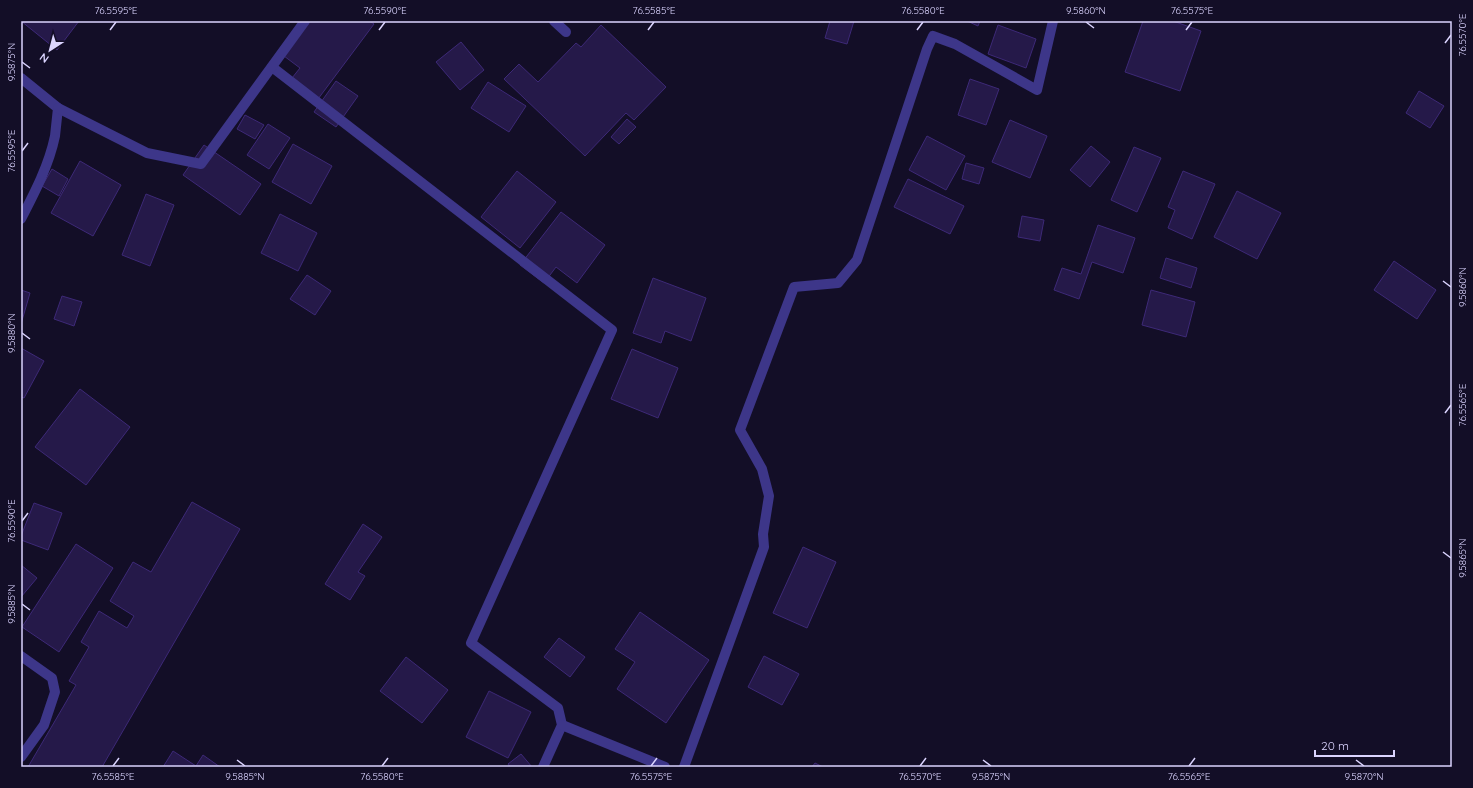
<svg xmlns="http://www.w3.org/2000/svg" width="1473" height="788" font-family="Quicksand,sans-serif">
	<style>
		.building { fill: #251949; stroke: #3d2977 }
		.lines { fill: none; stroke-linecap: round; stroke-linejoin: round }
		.street { stroke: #3d3689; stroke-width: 10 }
		.ticks { fill: none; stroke: #dbd4ff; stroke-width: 1.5 }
		.neatline { fill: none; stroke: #dbd4ff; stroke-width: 1.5 }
		.ticks-label { font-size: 10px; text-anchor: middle; fill: #dbd4ff }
	</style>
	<rect width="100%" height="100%" fill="#130e27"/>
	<!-- building -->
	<g class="building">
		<polygon points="21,21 79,21 57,50"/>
		<polygon points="305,21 370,21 374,24 318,99 292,78 300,68 280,53"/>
		<polygon points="830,21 854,21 847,44 825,38"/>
		<polygon points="967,21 980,21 978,26"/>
		<polygon points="1143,21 1173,21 1201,31 1180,91 1125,72"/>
		<polygon points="601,25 666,87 634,120 626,113 585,156 504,79 519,64 538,82 576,43 581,47"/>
		<polygon points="998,25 1036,39 1026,68 988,54"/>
		<polygon points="461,42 484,70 460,90 436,62"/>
		<polygon points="970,79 999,89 986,125 958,115"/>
		<polygon points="336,81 358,96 336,127 314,112"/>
		<polygon points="488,82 526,106 509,132 471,108"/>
		<polygon points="1419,91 1444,106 1430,128 1406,113"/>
		<polygon points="245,115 264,125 255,139 237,129"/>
		<polygon points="627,119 636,127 619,144 611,137"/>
		<polygon points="1010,120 1047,136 1030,178 992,162"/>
		<polygon points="268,124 290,138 269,169 247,155"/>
		<polygon points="927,136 965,156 946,190 909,170"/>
		<polygon points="293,144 332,166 311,204 272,182"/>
		<polygon points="204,145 261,184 240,215 183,175"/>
		<polygon points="1091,146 1110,162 1090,187 1070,170"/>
		<polygon points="1134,147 1161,158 1137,212 1111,200"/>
		<polygon points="80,161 121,185 93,236 51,213"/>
		<polygon points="966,163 984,168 979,184 962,179"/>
		<polygon points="52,169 68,179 59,196 42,186"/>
		<polygon points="517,171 556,202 520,248 481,217"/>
		<polygon points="1183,171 1215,184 1192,239 1168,228 1175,210 1168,207"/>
		<polygon points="908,179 964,206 950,234 894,207"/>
		<polygon points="1237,191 1281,213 1257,259 1214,237"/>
		<polygon points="146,194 174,205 150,266 122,255"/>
		<polygon points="561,212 605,245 577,283 556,267 544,283 520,265"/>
		<polygon points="280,214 317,233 298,271 261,253"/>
		<polygon points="1022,216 1044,220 1040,241 1018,237"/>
		<polygon points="1098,225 1135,238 1123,273 1092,262 1079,299 1054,290 1062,268 1081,274"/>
		<polygon points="1166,258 1197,268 1191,288 1160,278"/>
		<polygon points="1394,261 1436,290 1417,319 1374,290"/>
		<polygon points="307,275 331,291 315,315 290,299"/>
		<polygon points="653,278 706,298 691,341 665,331 661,343 633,333"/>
		<polygon points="21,290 30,293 21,324"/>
		<polygon points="1151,290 1195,302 1186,337 1142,325"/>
		<polygon points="62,296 82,302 74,326 54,319"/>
		<polygon points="21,348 44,361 24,398 21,397"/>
		<polygon points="632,349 678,368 658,418 611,399"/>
		<polygon points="80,389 130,427 86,485 35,447"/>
		<polygon points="192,502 240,529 102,767 28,767 76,685 69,681 89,647 81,642 99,611 127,628 134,616 110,601 133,562 151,572"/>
		<polygon points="34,503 62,513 48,550 21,540 21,536"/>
		<polygon points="363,524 382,537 358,572 365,576 350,600 325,584"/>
		<polygon points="76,544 113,568 59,652 22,627"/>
		<polygon points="803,547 836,562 807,628 773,613"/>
		<polygon points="21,565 37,578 21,597"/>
		<polygon points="640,612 709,660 666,723 617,689 635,662 615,649"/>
		<polygon points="559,638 585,657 570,677 544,657"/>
		<polygon points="764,656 799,674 782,705 748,687"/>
		<polygon points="406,657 448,690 422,723 380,691"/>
		<polygon points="489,691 531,712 508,758 466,737"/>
		<polygon points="173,751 196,766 203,755 220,767 163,767"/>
		<polygon points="521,754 532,767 510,767 508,764"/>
		<polygon points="815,763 823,767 812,767"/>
	</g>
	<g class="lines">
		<!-- street -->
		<g class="street">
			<polyline points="554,21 566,32"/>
			<polyline points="272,67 612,330 471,643 558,708 562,725 543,767"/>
			<path d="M21,78L58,108C57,117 56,127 55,136C49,165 35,192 21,219"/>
			<polyline points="58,108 147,153 201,164 305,21"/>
			<polyline points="21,656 52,678 55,692 44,725 21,757"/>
			<polyline points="562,725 665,767"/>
			<polyline points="684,767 764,547 763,534 769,496 762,469 740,430 794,287 838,283 857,260 927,49 933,36 955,44 1037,90 1053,21"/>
		</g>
	</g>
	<!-- ticks -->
	<path class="ticks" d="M1086,22L1094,28M110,30L116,22M379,30L385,22M648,30L654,22M917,30L923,22M1186,30L1192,22M1445,43L1451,35M22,62L30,68M22,151L28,143M1443,281L1451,287M22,333L30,339M1445,413L1451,405M22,521L28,513M1443,552L1451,558M22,604L30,610M237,760L245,766M983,760L991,766M1356,760L1364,766M113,766L119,758M382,766L388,758M651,766L657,758M920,766L926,758M1189,766L1195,758"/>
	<!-- border -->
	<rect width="1473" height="788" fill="none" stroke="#130e27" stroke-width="44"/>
	<!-- north arrow -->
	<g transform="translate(50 50) rotate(216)" stroke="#130e27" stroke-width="3" paint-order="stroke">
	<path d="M0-3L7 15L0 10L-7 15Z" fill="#dbd4ff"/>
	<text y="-6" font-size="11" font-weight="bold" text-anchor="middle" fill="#dbd4ff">N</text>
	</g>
	<!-- scale -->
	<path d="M1315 750v6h79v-6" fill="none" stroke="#dbd4ff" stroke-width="2"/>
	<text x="1321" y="750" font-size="12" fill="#dbd4ff" stroke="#130e27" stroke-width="3" paint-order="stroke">20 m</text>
	<rect x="22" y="22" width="1429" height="744" class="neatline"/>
	<g class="ticks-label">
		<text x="116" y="14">76.5595°E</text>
		<text x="385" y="14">76.5590°E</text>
		<text x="654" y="14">76.5585°E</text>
		<text x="923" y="14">76.5580°E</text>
		<text x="1086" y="14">9.5860°N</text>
		<text x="1192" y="14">76.5575°E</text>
		<text transform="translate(1462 35) rotate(-90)" y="4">76.5570°E</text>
		<text transform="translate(11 62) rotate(-90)" y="4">9.5875°N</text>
		<text transform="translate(11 151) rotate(-90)" y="4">76.5595°E</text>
		<text transform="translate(1462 287) rotate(-90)" y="4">9.5860°N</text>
		<text transform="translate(11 333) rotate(-90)" y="4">9.5880°N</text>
		<text transform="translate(1462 405) rotate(-90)" y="4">76.5565°E</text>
		<text transform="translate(11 521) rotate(-90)" y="4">76.5590°E</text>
		<text transform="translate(1462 558) rotate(-90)" y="4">9.5865°N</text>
		<text transform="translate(11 604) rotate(-90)" y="4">9.5885°N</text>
		<text x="113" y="780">76.5585°E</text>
		<text x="245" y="780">9.5885°N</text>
		<text x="382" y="780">76.5580°E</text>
		<text x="651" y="780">76.5575°E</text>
		<text x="920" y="780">76.5570°E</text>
		<text x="991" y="780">9.5875°N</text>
		<text x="1189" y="780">76.5565°E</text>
		<text x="1364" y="780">9.5870°N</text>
	</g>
</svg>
